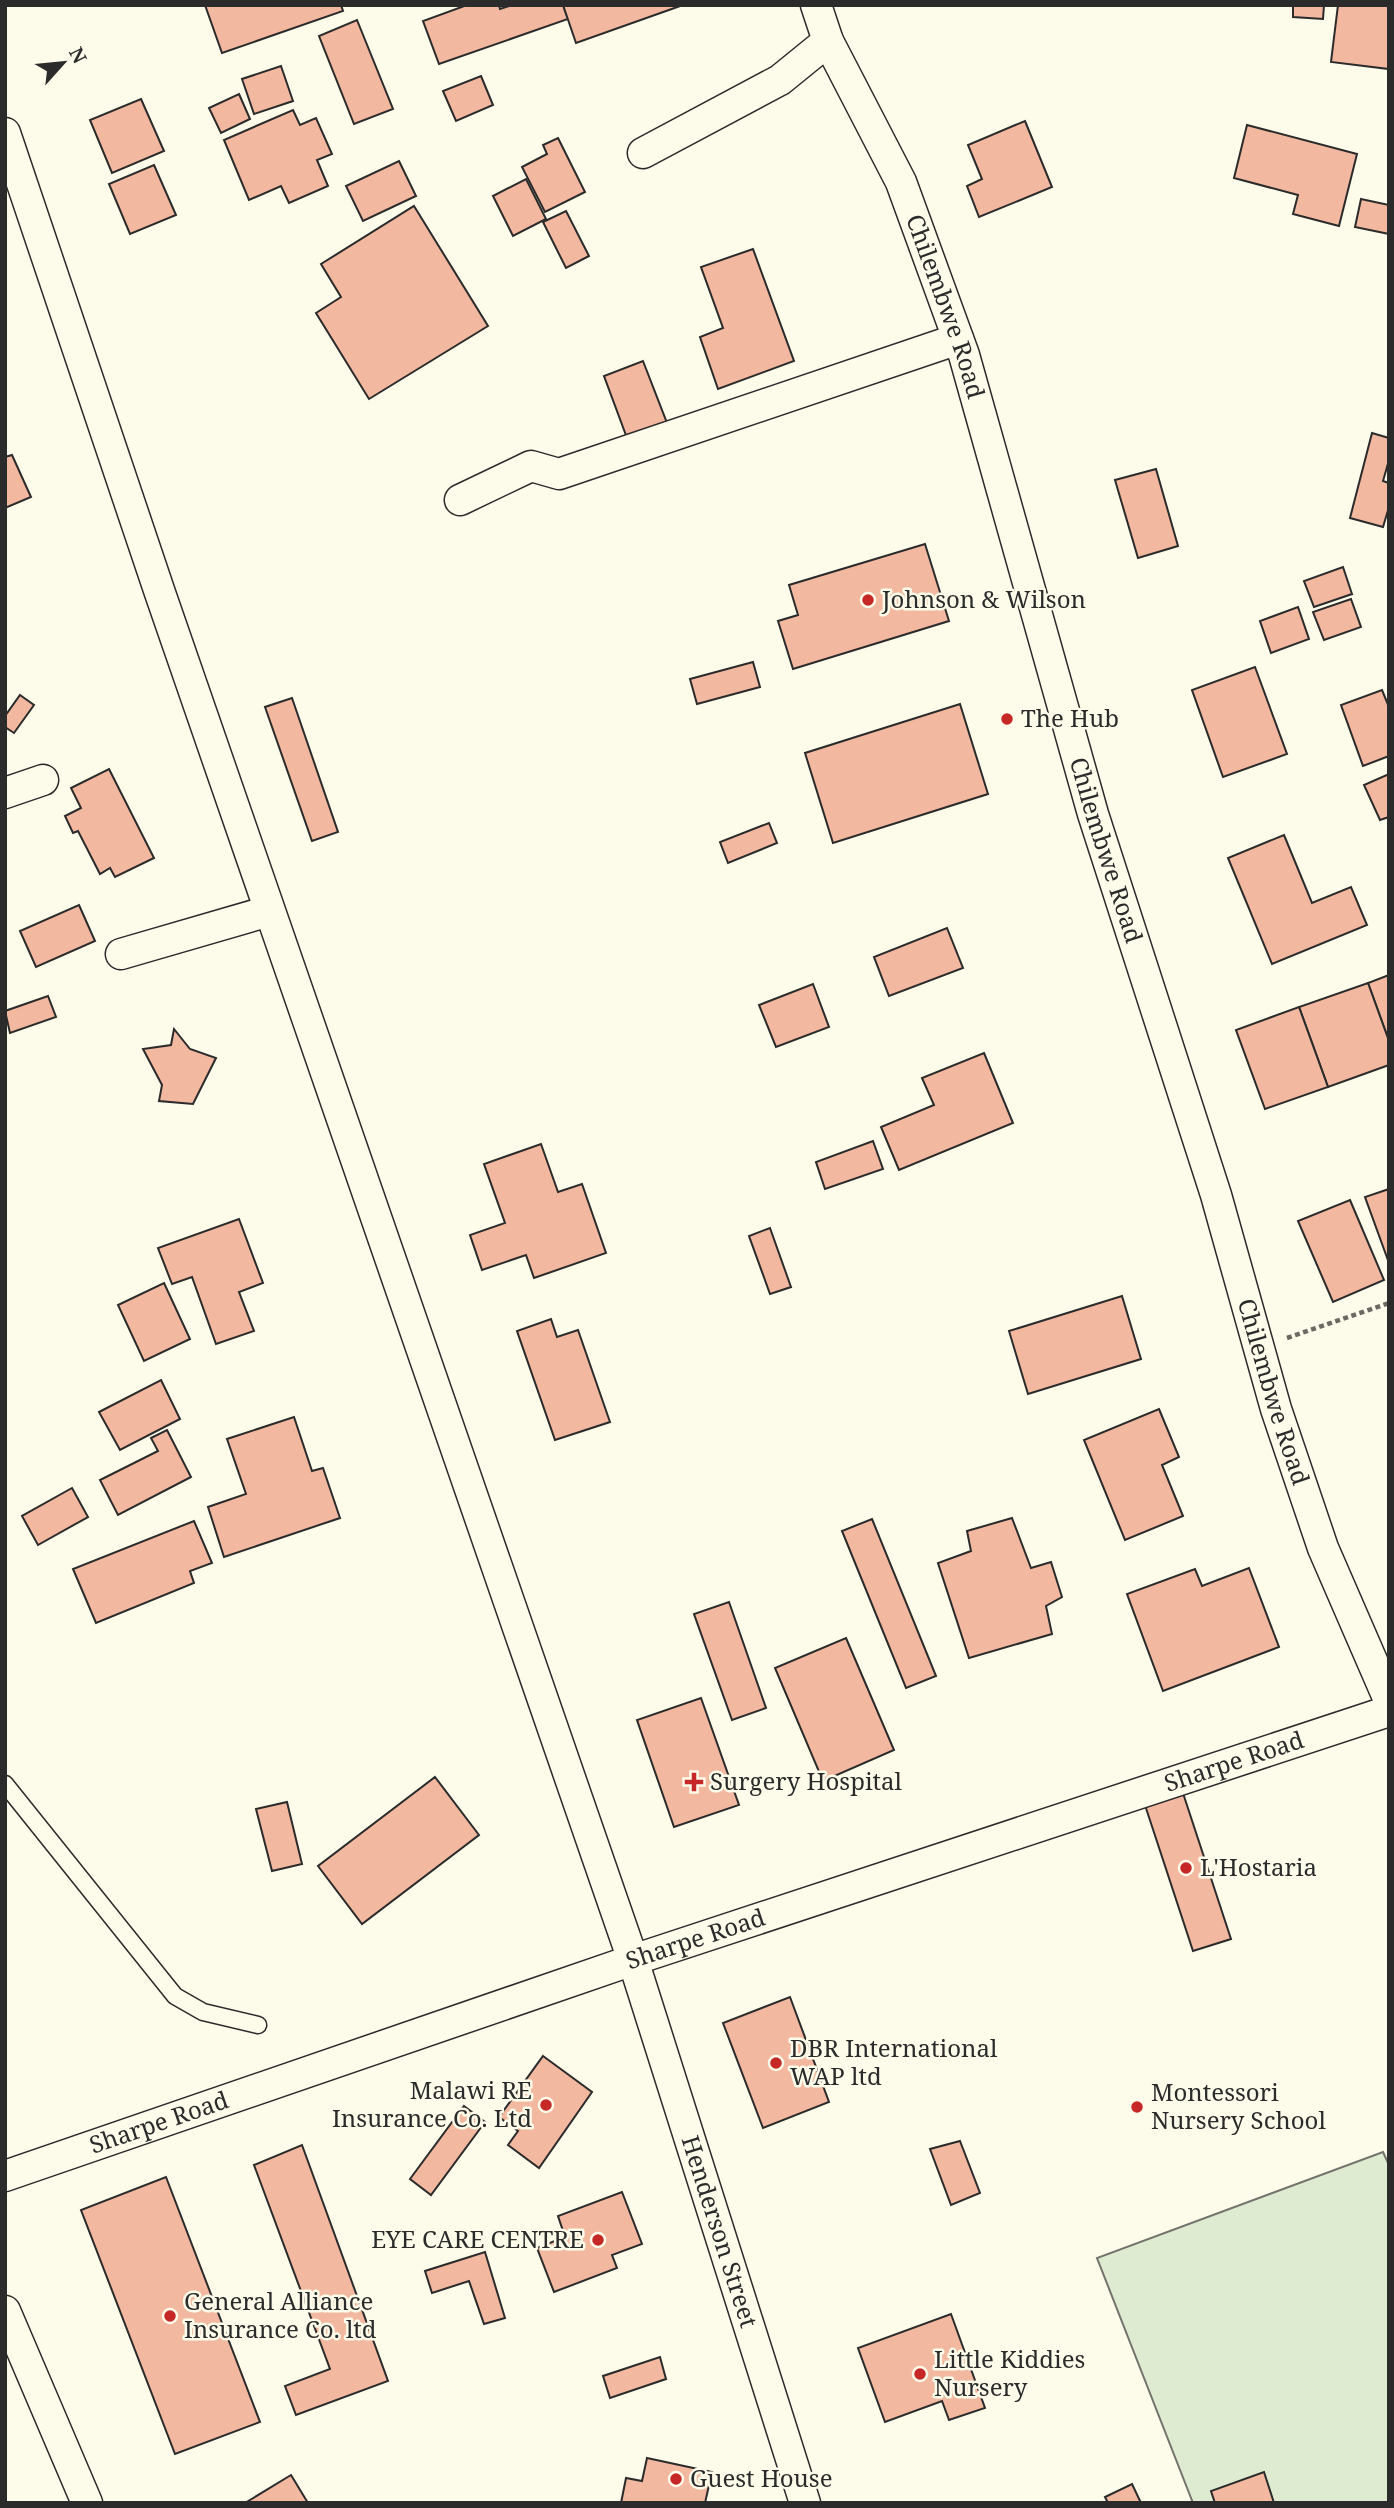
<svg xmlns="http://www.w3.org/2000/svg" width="1394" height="2508" font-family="'Noto Serif',serif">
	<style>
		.green { fill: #deebd1; stroke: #74746e; stroke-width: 2 }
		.building { fill: #f2b8a0; stroke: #2b2b2b; stroke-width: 2 }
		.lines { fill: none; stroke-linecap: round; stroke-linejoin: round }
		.service-casing { stroke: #2b2b2b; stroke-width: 19 }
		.minor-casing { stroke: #2b2b2b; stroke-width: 33 }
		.path { stroke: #6a6964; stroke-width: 4.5; stroke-dasharray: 5 3.5; stroke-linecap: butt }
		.service { stroke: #fdfbea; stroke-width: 16 }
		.minor { stroke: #fdfbea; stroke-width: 30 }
		.poi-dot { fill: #c62828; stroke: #fdfbea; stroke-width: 2.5 }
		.labels { text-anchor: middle; stroke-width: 5; stroke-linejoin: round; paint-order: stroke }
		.street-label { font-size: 24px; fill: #2b2b2b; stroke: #fdfbea }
		.poi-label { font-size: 24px; fill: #2b2b2b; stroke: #fdfbea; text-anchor: start }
	</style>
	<rect width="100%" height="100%" fill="#fdfbea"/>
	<!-- green -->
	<polygon class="green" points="1383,2152 1389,2165 1389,2503 1193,2503 1097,2258"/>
	<!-- building -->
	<g class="building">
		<polygon points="205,5 341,5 343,11 222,53"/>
		<polygon points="467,5 499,5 500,9 512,5 563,5 568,19 439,64 423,21"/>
		<polygon points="563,5 683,5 576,43"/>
		<polygon points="1293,5 1324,5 1323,19 1293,17"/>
		<polygon points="1338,5 1389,5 1389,69 1331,62"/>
		<polygon points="357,20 393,109 354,124 319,36"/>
		<polygon points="281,66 293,101 254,114 242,79"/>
		<polygon points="481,76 493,105 456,121 443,91"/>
		<polygon points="239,94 250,119 221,133 209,108"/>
		<polygon points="141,99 164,151 112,173 90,120"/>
		<polygon points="293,110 300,125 316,118 332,154 317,160 328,186 289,203 281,186 249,200 224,140"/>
		<polygon points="1025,121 1052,187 979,217 967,186 982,179 968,145"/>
		<polygon points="1247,125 1357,154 1339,226 1293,214 1298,195 1234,178"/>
		<polygon points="558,138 585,192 545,212 522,167 547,154 543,145"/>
		<polygon points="399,161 416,196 363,221 346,186"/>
		<polygon points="154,165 176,215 130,234 109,184"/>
		<polygon points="526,179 546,219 513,236 493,196"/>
		<polygon points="1361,199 1389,205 1389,234 1355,227"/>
		<polygon points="414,206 488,326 369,399 316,313 341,297 321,264"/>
		<polygon points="566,211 589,256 566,268 543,222"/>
		<polygon points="753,249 794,361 718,389 700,337 723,328 701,267"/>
		<polygon points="643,361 667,423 627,438 604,376"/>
		<polygon points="1372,433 1389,438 1389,460 1383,481 1389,483 1389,507 1383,527 1350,518"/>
		<polygon points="12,455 31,497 5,508 5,457"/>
		<polygon points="1156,469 1178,546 1138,558 1115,480"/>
		<polygon points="925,544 949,621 793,669 778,621 798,615 789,585"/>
		<polygon points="1343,567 1352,594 1314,607 1304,581"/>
		<polygon points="1351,599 1361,627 1324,640 1313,612"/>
		<polygon points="1298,607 1309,639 1271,653 1260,621"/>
		<polygon points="753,662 760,687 697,704 690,679"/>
		<polygon points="1255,667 1287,754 1223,777 1192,690"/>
		<polygon points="1382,690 1389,707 1389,756 1363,766 1341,705"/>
		<polygon points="20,695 34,705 14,733 5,727 5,716"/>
		<polygon points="292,698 338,832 312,841 265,707"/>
		<polygon points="960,704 988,794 833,843 805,753"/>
		<polygon points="109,769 154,858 115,877 110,868 100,874 78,831 73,833 65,816 81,808 71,788"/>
		<polygon points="1389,774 1389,817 1380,820 1364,785"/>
		<polygon points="769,823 777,843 728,863 720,842"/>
		<polygon points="1284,835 1312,903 1351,887 1367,925 1272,964 1228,858"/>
		<polygon points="79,905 95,941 36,967 20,931"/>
		<polygon points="947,928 963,968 889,996 874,957"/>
		<polygon points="1389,975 1389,1041 1368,983"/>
		<polygon points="1368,983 1389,1041 1389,1065 1328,1087 1299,1007"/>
		<polygon points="813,984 829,1027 776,1047 759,1005"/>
		<polygon points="48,996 56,1017 10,1033 5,1011"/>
		<polygon points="1299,1007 1328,1087 1265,1109 1236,1030"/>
		<polygon points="174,1029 190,1049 216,1058 193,1104 159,1101 162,1085 143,1049 171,1045"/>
		<polygon points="984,1053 1013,1123 899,1170 881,1127 934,1105 922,1078"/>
		<polygon points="873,1141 883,1169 825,1189 816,1162"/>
		<polygon points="541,1144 558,1192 582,1184 606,1253 534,1278 526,1255 482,1270 470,1235 505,1223 484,1164"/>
		<polygon points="1389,1189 1389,1263 1365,1197"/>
		<polygon points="1350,1200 1384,1280 1333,1302 1298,1221"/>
		<polygon points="239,1219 263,1283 239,1292 254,1331 216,1344 192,1277 172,1284 158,1248"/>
		<polygon points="770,1228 791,1287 770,1294 749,1236"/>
		<polygon points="164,1283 190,1339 144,1361 118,1305"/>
		<polygon points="1122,1296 1141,1359 1028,1394 1009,1331"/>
		<polygon points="551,1319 557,1337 578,1330 610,1422 555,1440 517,1331"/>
		<polygon points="161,1380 180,1419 120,1450 99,1412"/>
		<polygon points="1159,1409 1179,1457 1162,1465 1183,1516 1125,1540 1084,1440"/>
		<polygon points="294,1417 312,1471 323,1468 340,1518 224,1557 208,1507 246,1494 227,1439"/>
		<polygon points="167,1430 191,1477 118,1515 100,1480 158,1451 151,1438"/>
		<polygon points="72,1488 88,1517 38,1545 22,1516"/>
		<polygon points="1012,1518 1031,1568 1051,1562 1062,1597 1046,1606 1052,1634 969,1658 938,1563 971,1551 967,1531"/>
		<polygon points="872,1519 936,1676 906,1688 842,1531"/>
		<polygon points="194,1521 212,1563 190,1571 194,1583 96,1623 73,1569"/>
		<polygon points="1249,1568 1279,1647 1163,1691 1127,1594 1195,1569 1202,1586"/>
		<polygon points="729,1602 766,1708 732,1720 694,1614"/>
		<polygon points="846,1638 894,1750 823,1781 775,1668"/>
		<polygon points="701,1698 739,1805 674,1827 637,1720"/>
		<polygon points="435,1777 479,1835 362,1924 318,1866"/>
		<polygon points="1180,1784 1231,1939 1193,1951 1142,1796"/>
		<polygon points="287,1802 302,1864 272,1871 256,1809"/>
		<polygon points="790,1997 829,2102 763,2128 723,2023"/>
		<polygon points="543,2056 592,2092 539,2168 508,2145 518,2131 499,2117"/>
		<polygon points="464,2106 485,2122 431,2195 410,2179"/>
		<polygon points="960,2141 980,2193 951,2205 930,2149"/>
		<polygon points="302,2145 388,2381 296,2415 285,2386 330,2369 254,2165"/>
		<polygon points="166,2177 260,2422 175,2454 81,2210"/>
		<polygon points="622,2192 642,2244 612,2255 617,2268 554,2292 537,2248 565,2237 558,2216"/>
		<polygon points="485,2252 505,2318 484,2324 469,2281 432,2293 425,2271"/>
		<polygon points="951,2314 985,2408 949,2420 942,2401 885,2422 858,2348"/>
		<polygon points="660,2357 666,2379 610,2398 603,2376"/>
		<polygon points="647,2458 712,2472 705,2503 621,2503 626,2478 642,2481"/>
		<polygon points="1264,2472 1274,2503 1215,2503 1211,2491"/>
		<polygon points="291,2475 308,2503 245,2503"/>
		<polygon points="1132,2484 1141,2503 1108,2503 1105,2497"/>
	</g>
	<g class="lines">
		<defs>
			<polyline id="service" points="5,1784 175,1996 203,2012 258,2025"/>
			<g id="minor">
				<path id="s1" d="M816,5L828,41L901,182L964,355L1093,814L1216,1195L1276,1409L1323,1548L1389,1700"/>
				<path id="s2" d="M5,133L160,593L633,1960L805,2503"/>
				<polyline points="643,153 780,80 828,41"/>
				<polyline points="460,500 531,466 559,474 958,339"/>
				<polyline points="5,793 43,780"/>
				<polyline points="121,954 269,911"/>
				<path id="s3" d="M5,2176L633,1960L1389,1711"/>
				<polyline points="5,2311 87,2503"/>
			</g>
		</defs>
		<!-- service casing -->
		<use href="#service" class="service-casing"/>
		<!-- minor casing -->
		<use href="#minor" class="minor-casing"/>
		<!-- path -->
		<polyline class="path" points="1287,1338 1389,1303"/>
		<!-- service -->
		<use href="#service" class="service"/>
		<!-- minor -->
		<use href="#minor" class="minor"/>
	</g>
	<!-- markers -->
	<g class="poi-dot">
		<circle cx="868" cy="600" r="7"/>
		<circle cx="1007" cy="719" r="7"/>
		<path d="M690.5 1771.5h7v7h7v7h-7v7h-7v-7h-7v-7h7z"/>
		<circle cx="1186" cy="1868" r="7"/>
		<circle cx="776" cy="2063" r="7"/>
		<circle cx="546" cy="2105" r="7"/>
		<circle cx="1137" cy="2107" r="7"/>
		<circle cx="598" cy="2240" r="7"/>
		<circle cx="170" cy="2316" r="7"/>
		<circle cx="920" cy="2374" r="7"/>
		<circle cx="676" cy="2479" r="7"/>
	</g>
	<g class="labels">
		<!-- street labels -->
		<g class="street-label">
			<text dy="8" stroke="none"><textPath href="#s1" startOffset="329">Chilembwe Road</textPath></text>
			<text dy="8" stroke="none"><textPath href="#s1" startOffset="896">Chilembwe Road</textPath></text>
			<text dy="8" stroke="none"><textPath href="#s1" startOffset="1463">Chilembwe Road</textPath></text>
			<text dy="8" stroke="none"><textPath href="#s3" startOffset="1297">Sharpe Road</textPath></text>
			<text dy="8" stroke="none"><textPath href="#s3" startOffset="730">Sharpe Road</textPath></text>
			<text dy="8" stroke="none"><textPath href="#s3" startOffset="163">Sharpe Road</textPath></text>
			<text dy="8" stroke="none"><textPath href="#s2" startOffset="2217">Henderson Street</textPath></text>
		</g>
		<!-- poi labels -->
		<g class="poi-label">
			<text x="882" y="608">Johnson &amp; Wilson</text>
			<text x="1021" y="727">The Hub</text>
			<text x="710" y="1790">Surgery Hospital</text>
			<text x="1200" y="1876">L'Hostaria</text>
			<text x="790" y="2057">DBR International<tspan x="790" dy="28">WAP ltd</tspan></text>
			<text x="532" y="2099" text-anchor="end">Malawi RE<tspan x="532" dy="28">Insurance Co. Ltd</tspan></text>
			<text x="1151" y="2101">Montessori<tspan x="1151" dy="28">Nursery School</tspan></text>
			<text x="584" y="2248" text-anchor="end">EYE CARE CENTRE</text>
			<text x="184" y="2310">General Alliance<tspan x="184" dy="28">Insurance Co. ltd</tspan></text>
			<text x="934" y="2368">Little Kiddies<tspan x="934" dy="28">Nursery</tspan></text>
			<text x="690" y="2487">Guest House</text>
		</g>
	</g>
	<!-- border -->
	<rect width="1394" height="2508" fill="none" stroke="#2b2b2b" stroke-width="14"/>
	<!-- north arrow -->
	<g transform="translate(63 63) rotate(63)" stroke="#fdfbea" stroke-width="5" paint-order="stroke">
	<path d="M0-5L12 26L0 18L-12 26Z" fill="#2b2b2b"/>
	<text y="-10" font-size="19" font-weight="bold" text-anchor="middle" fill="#2b2b2b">N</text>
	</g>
</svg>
